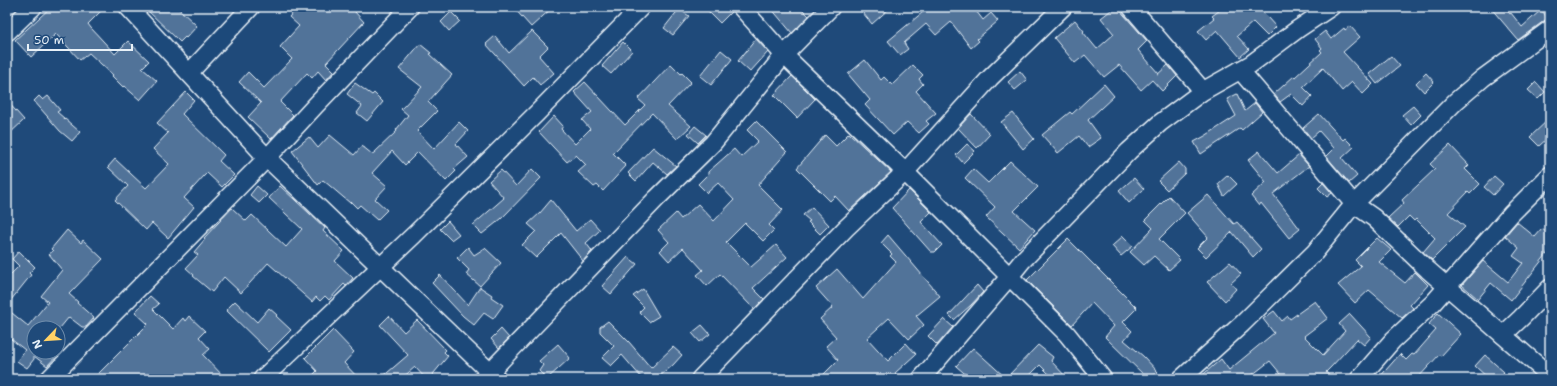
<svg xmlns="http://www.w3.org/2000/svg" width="1557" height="386" font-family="'Shantell Sans',sans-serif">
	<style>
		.building { fill: #517399; stroke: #e8f1f8 }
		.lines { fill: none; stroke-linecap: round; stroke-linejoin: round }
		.minor-casing { stroke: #e8f1f8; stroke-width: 20 }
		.minor { stroke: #1f4a7a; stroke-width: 17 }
	</style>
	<rect width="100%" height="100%" fill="#1f4a7a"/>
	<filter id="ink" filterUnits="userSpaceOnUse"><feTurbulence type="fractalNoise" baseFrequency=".025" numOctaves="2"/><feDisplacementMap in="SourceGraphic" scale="8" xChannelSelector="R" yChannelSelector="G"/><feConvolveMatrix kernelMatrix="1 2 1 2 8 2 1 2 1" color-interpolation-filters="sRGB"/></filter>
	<g filter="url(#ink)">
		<!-- building -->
		<g class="building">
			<polygon points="51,7 105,7 88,24 91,28 115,54 128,41 149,61 142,68 157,81 140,100 124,86 123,87 112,76 113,75 89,53 80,60 56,34 31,57 15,40"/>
			<polygon points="144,7 177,7 197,26 186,38 185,37 180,42"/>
			<polygon points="298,7 360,7 355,12 364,22 326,63 334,71 326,80 318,71 312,78 307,73 280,102 293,115 271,139 248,117 261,103 239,82 248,72 264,88 292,59 280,47 299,26 289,17"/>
			<polygon points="513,7 553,7 531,27"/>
			<polygon points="704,7 731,7 732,11 720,23"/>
			<polygon points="770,7 800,7 809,16 792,33"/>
			<polygon points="858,7 891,7 872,24"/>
			<polygon points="929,7 973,7 983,20 991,13 998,21 977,39 979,41 971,48 951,22 936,35 926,24 904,43 908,49 900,55 888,41"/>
			<polygon points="1115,7 1117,7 1147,41 1138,50 1159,74 1157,75 1168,65 1177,76 1162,91 1152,80 1141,90 1119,65 1104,77 1085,55 1075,63 1054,38 1075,20 1084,31 1083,32 1097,49 1114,34 1101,18"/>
			<polygon points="1224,7 1258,7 1276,27 1267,36 1253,22 1237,36 1249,49 1240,57 1217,30 1206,40 1198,31 1214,18 1212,16"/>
			<polygon points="1490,7 1504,7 1510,14 1511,13 1522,27 1541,10 1548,18 1518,40"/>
			<polygon points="679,9 689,16 673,35 664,28"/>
			<polygon points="451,12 460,21 449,31 441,22"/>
			<polygon points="1350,26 1360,37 1343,52 1373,84 1363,94 1352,82 1342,91 1323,68 1303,87 1312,96 1303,106 1291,94 1280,102 1274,94 1294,76 1295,77 1322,52 1320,50 1322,48 1315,39 1325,31 1331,39 1344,28 1345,30"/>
			<polygon points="532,31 548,47 539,56 554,73 540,85 533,77 524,86 486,44 495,36 509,53"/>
			<polygon points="756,39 768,52 750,72 738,61"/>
			<polygon points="623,42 632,51 611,74 602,66"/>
			<polygon points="420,44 431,53 429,54 452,75 428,102 437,111 417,131 434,149 459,122 468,131 456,144 468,157 454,169 456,171 446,181 418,152 405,165 392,151 372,173 387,186 375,199 387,210 377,220 360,205 357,208 351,202 350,203 323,180 318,185 292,151 309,137 318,148 330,135 354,155 362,146 372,154 374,153 397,131 396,130 408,115 401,109 422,87 399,69"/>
			<polygon points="721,50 732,59 711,85 700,76"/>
			<polygon points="1391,56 1400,66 1377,84 1369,74"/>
			<polygon points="865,60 881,80 884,77 892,85 913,65 923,75 919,79 923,84 916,91 936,113 926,121 929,124 919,133 907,122 893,135 865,105 870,100 848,74"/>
			<polygon points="671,64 681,74 682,73 691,82 668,106 691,126 677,139 652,113 613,153 626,166 603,191 597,185 594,187 578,172 586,165 576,155 567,162 539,132 554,116 563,126 561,129 575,144 590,129 582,120 592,112 574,92 585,82 625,125 645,105 638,99"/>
			<polygon points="1020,71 1027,80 1015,90 1008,82"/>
			<polygon points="1426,73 1434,82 1424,92 1416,83"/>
			<polygon points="792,76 815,99 797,118 774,95"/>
			<polygon points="1536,82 1545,92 1538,99 1528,90"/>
			<polygon points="355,83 372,95 374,93 383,102 367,121 357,113 362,106 347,94"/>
			<polygon points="1104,84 1114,96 1088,120 1101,138 1088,147 1079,136 1058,153 1042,135 1070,112 1072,114"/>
			<polygon points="186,92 194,100 182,114 224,155 219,161 234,175 222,187 207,173 204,176 184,198 194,207 168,238 152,223 146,230 115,200 128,186 108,167 115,159 146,188 169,164 153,149 168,133 157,123"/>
			<polygon points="1237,94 1245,111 1255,103 1262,112 1242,130 1240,128 1201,154 1194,142 1205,136 1236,116 1227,99"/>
			<polygon points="39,96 43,100 48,96 60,110 57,112 80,132 72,141 60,131 34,101"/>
			<polygon points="7,101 24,120 7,136"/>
			<polygon points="1413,106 1421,115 1411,125 1402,115"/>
			<polygon points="1013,113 1034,139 1023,149 1001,122"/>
			<polygon points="971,114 990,134 977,148 958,128"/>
			<polygon points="1319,114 1343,140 1345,138 1354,147 1342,158 1357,176 1349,183 1326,156 1334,148 1319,131 1311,138 1303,128"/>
			<polygon points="1550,118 1550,136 1539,146 1530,137"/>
			<polygon points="756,121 787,152 758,185 783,210 769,225 774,230 763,241 745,223 726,242 751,267 776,245 787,257 753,288 764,299 754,309 720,274 707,286 697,275 703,270 683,248 669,261 660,251 669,242 658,230 676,213 681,219 698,204 714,221 734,200 718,183 707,193 698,184 708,174 708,172 734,149 741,157 758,141 747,130"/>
			<polygon points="695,126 706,135 698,143 688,134"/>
			<polygon points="849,133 891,172 849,211 835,196 830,201 797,168 825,135 836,146"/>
			<polygon points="967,144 975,151 963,163 956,155"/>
			<polygon points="1450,145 1469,165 1465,169 1480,184 1470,194 1468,192 1448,213 1465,227 1432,260 1423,252 1435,238 1416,219 1414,221 1409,216 1398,227 1388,218 1404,203 1402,200 1435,169 1430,164"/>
			<polygon points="653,147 676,166 667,174 653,162 636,181 628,173"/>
			<polygon points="1259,151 1278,173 1299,155 1309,166 1273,194 1300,229 1289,238 1261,203 1259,206 1251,196 1266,182 1248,160"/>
			<polygon points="1010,161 1038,187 1014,211 1035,230 1019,248 986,217 995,207 965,178 973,169 988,183"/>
			<polygon points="1179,162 1185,169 1185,173 1167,190 1158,181"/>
			<polygon points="532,169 541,178 501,219 482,234 473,225 504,198 489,181 501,170 516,186"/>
			<polygon points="1228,175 1237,184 1224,196 1218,184"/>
			<polygon points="1494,176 1503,184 1493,195 1484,187"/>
			<polygon points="1134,178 1144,189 1129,203 1119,191"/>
			<polygon points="1323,183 1332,193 1327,197 1318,188"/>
			<polygon points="257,186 267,195 259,203 250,195"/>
			<polygon points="280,186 325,228 323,231 344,251 335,261 353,278 346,286 344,284 329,300 325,296 320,301 316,297 312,302 268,263 241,293 224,277 212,292 193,276 194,275 186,268 198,255 194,252 205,239 204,238 232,208 246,221 252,215 286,247 302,229 269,198"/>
			<polygon points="909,190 931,212 921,222 942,245 935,252 931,252 892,208"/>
			<polygon points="1208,195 1234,224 1237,222 1261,249 1253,257 1232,232 1206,257 1197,248 1208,237 1187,213"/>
			<polygon points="1169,196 1185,213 1159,239 1180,260 1169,270 1154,256 1144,265 1130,252 1153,228 1145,220"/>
			<polygon points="551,200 576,231 590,219 600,230 586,243 592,251 583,261 561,233 536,258 522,245 536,231 528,224 540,213"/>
			<polygon points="812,207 829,225 820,234 808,222 810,221 803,215"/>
			<polygon points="448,221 459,234 451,240 440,229"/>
			<polygon points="1517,222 1535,237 1542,229 1550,235 1550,250 1511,300 1491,283 1478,299 1462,285 1483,261 1508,282 1523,263 1513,256 1519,248 1505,236"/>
			<polygon points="67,230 81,243 83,240 103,259 69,294 78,302 77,303 94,318 86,327 82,327 69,317 60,328 34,328 34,352 60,352 47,366 34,356 34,359 27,368 17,361 25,350 7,336 7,309 28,326 48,302 41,296 62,270 49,254 53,251 51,249"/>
			<polygon points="888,235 940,296 916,316 924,325 909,339 889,318 867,338 888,361 906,343 916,354 895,373 900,379 819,379 838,360 826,346 836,337 820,319 833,307 816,288 837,269 863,299 896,262 890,256 892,254 881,243"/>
			<polygon points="1123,236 1133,246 1121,256 1112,246"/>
			<polygon points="1377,238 1391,250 1379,262 1405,283 1415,272 1428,285 1410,305 1413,308 1402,318 1369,290 1355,303 1338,285 1361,266 1355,260"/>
			<polygon points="1068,239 1137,308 1123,322 1132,331 1124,340 1143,356 1158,372 1150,379 1148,379 1105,337 1114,326 1092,303 1072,325 1027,280"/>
			<polygon points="468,247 474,255 485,248 501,263 480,286 466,274 469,270 457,258"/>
			<polygon points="19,251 35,267 29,273 31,275 7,305 7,278 19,266 12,259"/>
			<polygon points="628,257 637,264 611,294 602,286"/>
			<polygon points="1230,262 1241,274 1231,283 1236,289 1225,301 1207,282"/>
			<polygon points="440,275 468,305 480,287 492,295 491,297 503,305 493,319 484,313 474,325 463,316 432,283"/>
			<polygon points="977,285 983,292 971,305 954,320 949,315"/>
			<polygon points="643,289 659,316 649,322 639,312 644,307 633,296"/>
			<polygon points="150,296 159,304 153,309 173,329 183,318 185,321 189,316 205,331 199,337 210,349 203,355 226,379 93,379 148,324 135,312"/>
			<polygon points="235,301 257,322 269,308 277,315 276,316 291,330 269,352 226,310"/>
			<polygon points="1315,301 1328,318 1304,336 1323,355 1345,331 1339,324 1350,314 1371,337 1364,345 1357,339 1331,367 1326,372 1332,379 1285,379 1270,361 1247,379 1198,379 1221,359 1229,370 1274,333 1263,319 1274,311 1282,321 1288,316 1290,319"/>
			<polygon points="1438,313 1461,334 1441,356 1439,355 1417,379 1378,379 1400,354 1406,360 1412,354 1414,355 1436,330 1429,324"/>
			<polygon points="389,316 404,332 417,320 446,350 444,352 448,356 429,379 426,379 415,367 401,379 380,379 408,355 380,325"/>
			<polygon points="944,319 953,327 937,345 928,336"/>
			<polygon points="608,321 629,342 651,368 673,347 682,355 673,365 659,377 660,379 639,379 641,377 622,355 611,366 602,358 614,346 600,332 600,327"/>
			<polygon points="702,325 710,334 700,342 692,333"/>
			<polygon points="501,329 509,338 499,348 491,339"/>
			<polygon points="333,330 354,352 344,363 359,379 309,379 317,371 305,358"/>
			<polygon points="558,344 570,358 547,379 539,371 543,365 539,361"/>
			<polygon points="1038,345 1053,357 1051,361 1068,379 1054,379 1040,365 1026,379 971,379 956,366 973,348 1006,378"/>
			<polygon points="1485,355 1504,372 1503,373 1509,379 1489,379 1475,366"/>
		</g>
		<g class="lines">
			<defs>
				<g id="minor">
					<polyline points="128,7 267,158 497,379"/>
					<polyline points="741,7 784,55 898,165 1067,334 1103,379"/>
					<polyline points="1131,7 1203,91"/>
					<polyline points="7,32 33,7"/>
					<polyline points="1240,70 1354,204 1374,218 1428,270 1550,376"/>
					<polyline points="189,73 251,7"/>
					<polyline points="1503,335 1521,318 1550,288"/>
					<polyline points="49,379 267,158 315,106 410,7"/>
					<polyline points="262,379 414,235 537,113 641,7"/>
					<polyline points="483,379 657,198 713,143 784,55 831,7"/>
					<polyline points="700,379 846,228 905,172 990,78 1063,7"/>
					<polyline points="921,379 1010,276 1023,260 1129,151 1160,123 1203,91 1251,64 1298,29 1331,7"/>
					<polyline points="1181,379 1242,324 1315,252 1354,204 1456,101 1483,78 1550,29"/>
					<polyline points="1359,379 1393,340 1433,303 1511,214 1550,175"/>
				</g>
			</defs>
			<!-- minor casing -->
			<use href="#minor" class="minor-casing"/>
			<!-- minor -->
			<use href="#minor" class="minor"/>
		</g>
	</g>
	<!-- margin -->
	<rect width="1557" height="386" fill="none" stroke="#1f4a7a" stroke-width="24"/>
	<rect x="12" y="12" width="1533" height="362" fill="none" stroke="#e8f1f8" stroke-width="1.5" filter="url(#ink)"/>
	<!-- north arrow -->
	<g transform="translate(46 340) rotate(245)"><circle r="19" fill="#1f4a7a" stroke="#6f8dac"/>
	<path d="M0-3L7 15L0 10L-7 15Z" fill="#ffd166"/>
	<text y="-6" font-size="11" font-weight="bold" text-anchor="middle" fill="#e8f1f8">N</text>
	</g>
	<!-- scale -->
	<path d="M28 44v6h104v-6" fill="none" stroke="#e8f1f8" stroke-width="2"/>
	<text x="34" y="44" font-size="12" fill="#e8f1f8" stroke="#1f4a7a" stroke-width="3" paint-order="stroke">50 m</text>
</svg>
